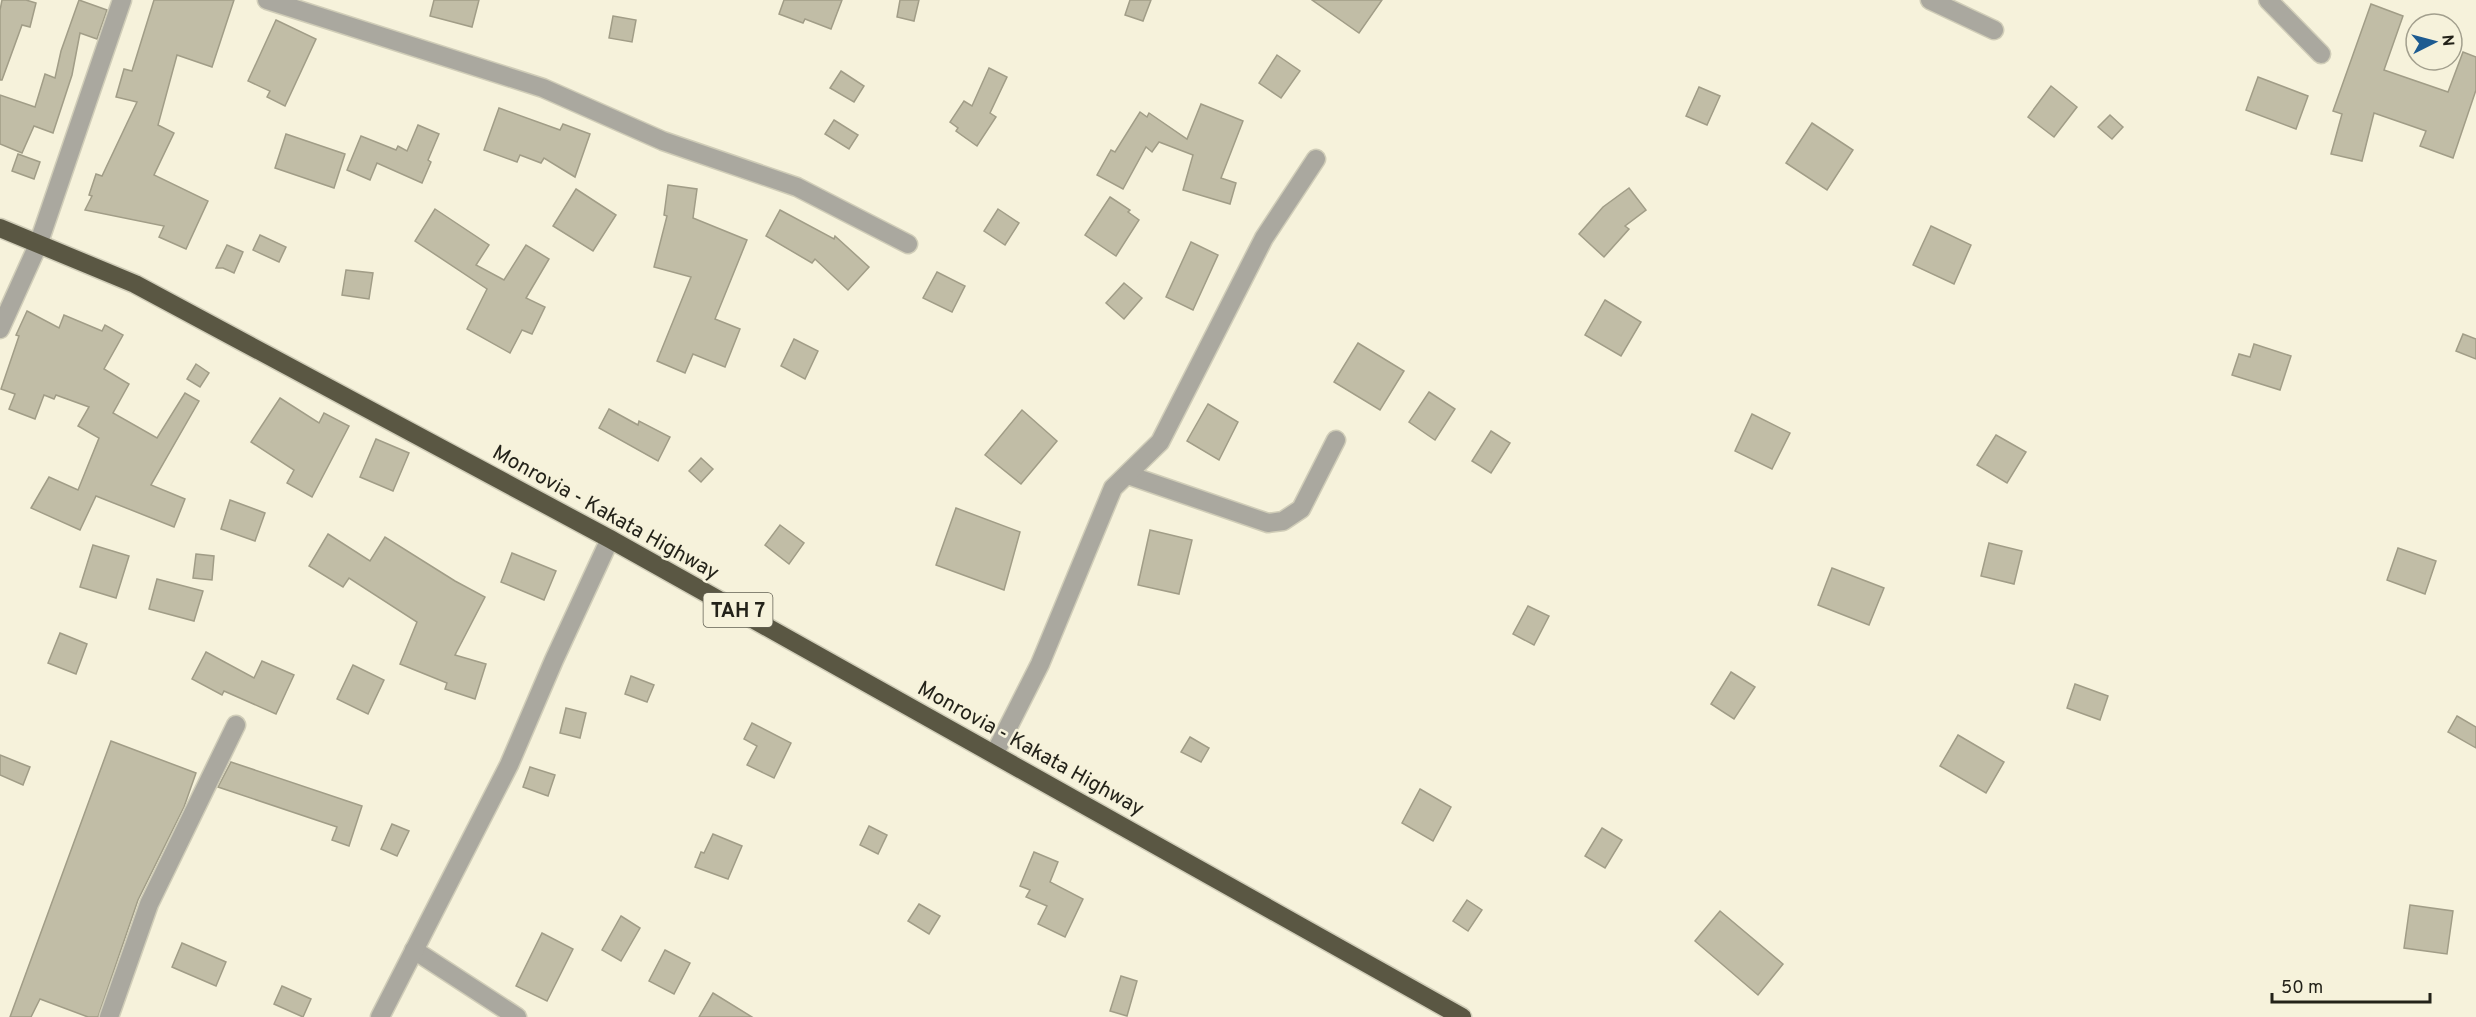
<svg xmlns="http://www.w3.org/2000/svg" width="2476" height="1017" font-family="Overpass,sans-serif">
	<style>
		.building { fill: #c1bda6; stroke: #a19d87; stroke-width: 1.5 }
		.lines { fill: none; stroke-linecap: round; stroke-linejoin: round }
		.street-casing { stroke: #d0cdb8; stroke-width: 21 }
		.highway-casing { stroke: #d0cdb8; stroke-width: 21 }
		.street { stroke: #aaa89f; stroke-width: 18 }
		.highway { stroke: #5a5743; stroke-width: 18 }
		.labels { text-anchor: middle; stroke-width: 5; stroke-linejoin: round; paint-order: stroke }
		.shield { fill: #f6f2db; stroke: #626053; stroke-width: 1.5 }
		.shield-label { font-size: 20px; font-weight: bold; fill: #232219 }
		.street-label { font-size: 21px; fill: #232219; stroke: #f6f2db }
	</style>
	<rect width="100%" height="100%" fill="#f6f2db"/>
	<!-- building -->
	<g class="building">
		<polygon points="2,0 26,0 36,3 30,27 22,25 2,80 0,80 0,10"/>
		<polygon points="79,0 107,10 97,39 80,33 72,75 53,133 34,126 22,153 0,144 0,95 35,107 45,74 55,78 61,51"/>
		<polygon points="154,0 234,0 212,67 177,55 158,125 174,133 154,175 208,201 186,249 159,237 164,226 85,210 92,196 89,195 96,174 102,176 137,102 116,97 124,69 132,71"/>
		<polygon points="434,0 479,0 472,27 430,16"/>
		<polygon points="784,0 842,0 831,29 805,19 803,23 779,14"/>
		<polygon points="900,0 919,0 914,21 897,17"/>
		<polygon points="1130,0 1151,0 1143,21 1125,15"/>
		<polygon points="1312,0 1382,0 1359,33"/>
		<polygon points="2371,4 2403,16 2384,70 2448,92 2463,52 2476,57 2476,90 2453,158 2420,146 2426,131 2374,113 2362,161 2331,154 2342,114 2333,111"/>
		<polygon points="613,16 636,20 632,42 609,38"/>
		<polygon points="276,20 316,39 285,106 267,97 270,91 248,81"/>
		<polygon points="1277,55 1300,71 1281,98 1259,83"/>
		<polygon points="989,68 1007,77 990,113 996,117 977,146 956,131 958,128 950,122 964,101 972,106"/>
		<polygon points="841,71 864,86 854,102 830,88"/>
		<polygon points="2258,77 2308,96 2296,129 2246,110"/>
		<polygon points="2051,86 2077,107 2054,137 2028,117"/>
		<polygon points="1699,87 1720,96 1707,125 1686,116"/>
		<polygon points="1201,104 1243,121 1221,178 1236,183 1230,204 1183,190 1193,155 1159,142 1152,152 1146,147 1123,189 1097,175 1111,150 1115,152 1140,112 1147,117 1149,113 1187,139"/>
		<polygon points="499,108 560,130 563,124 590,134 575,177 544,158 541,163 520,155 517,162 484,150"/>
		<polygon points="2110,115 2123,127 2112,139 2098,127"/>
		<polygon points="834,120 858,135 849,149 825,134"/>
		<polygon points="1812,123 1853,150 1827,190 1786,163"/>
		<polygon points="418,125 439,134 428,160 431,162 422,183 377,163 370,180 347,170 361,136 396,150 398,146 407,151"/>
		<polygon points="286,134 345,154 334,188 275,168"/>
		<polygon points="18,154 40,162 34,179 12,171"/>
		<polygon points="668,185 697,189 693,218 747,240 715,319 740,329 725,367 693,354 685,373 657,361 691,277 654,267 667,216 664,215"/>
		<polygon points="1629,188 1646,210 1625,226 1629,229 1604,257 1579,234 1603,207"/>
		<polygon points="576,189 616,215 593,251 553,226"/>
		<polygon points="1110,197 1130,210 1128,212 1139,220 1116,256 1085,235"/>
		<polygon points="435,209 489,245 476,265 504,280 526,245 549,259 526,298 545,307 532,334 522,330 510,353 467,329 487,289 415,241"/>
		<polygon points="998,209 1019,223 1005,245 984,231"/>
		<polygon points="780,210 834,239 835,236 869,267 848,290 815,259 812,263 766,236"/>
		<polygon points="1931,226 1971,245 1954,284 1913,265"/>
		<polygon points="260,235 286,247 279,262 253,250"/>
		<polygon points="1191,242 1218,255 1193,310 1166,297"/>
		<polygon points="227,245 243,252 234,273 223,268 216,268"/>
		<polygon points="346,270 373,273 369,299 342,295"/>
		<polygon points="937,272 965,286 952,312 923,298"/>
		<polygon points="1124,283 1142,298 1124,319 1106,303"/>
		<polygon points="1605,300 1641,322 1621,356 1585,335"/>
		<polygon points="27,311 59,328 64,315 102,331 105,325 123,335 104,369 129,384 113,413 157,438 185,393 199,401 151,485 185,499 174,527 96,496 80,530 31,508 49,477 78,490 99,438 78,426 89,407 56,395 54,399 44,395 35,419 9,409 15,394 1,389 19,336 16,335"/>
		<polygon points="2463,334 2476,339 2476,359 2456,351"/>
		<polygon points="794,339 818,351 805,379 781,366"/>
		<polygon points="1358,343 1404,371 1380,410 1334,382"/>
		<polygon points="2254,344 2291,356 2280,390 2232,375 2239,354 2250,357"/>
		<polygon points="196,364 209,373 200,387 187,379"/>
		<polygon points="1429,392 1455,409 1435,440 1409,422"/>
		<polygon points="280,398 319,423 324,413 349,426 312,497 287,483 294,470 251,442"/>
		<polygon points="1208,404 1238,422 1219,460 1187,441"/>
		<polygon points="609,409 638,425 639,421 670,437 658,461 599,428"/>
		<polygon points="1022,410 1057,441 1021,484 985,455"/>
		<polygon points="1752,414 1790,433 1772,469 1735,451"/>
		<polygon points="1491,431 1510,443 1491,473 1472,461"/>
		<polygon points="1996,435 2026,452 2007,483 1977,465"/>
		<polygon points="376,439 409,453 393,491 360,477"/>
		<polygon points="701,458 713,469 701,482 689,471"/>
		<polygon points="230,500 265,513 255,541 221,529"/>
		<polygon points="956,508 1020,532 1004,590 936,565"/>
		<polygon points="780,525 804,543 789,564 765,545"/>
		<polygon points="1150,530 1192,540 1179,594 1138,585"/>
		<polygon points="328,534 370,561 385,537 455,581 485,597 455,655 486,664 475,699 445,689 447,683 400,664 417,622 349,578 343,587 309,566"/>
		<polygon points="1989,543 2022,551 2014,584 1981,576"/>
		<polygon points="93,545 129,556 116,598 80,587"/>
		<polygon points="2398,548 2436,561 2425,594 2387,580"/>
		<polygon points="512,553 556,571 544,600 501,582"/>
		<polygon points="196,554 214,556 212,580 193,578"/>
		<polygon points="1832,568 1884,588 1869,625 1818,605"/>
		<polygon points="157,579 203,591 194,621 149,609"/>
		<polygon points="1528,606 1549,616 1534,645 1513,634"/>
		<polygon points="60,633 87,644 76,674 48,663"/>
		<polygon points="206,652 254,678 262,661 294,675 276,714 224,691 222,695 192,679"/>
		<polygon points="353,665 384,680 368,714 337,699"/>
		<polygon points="1731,672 1755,687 1734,719 1711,704"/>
		<polygon points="631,676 654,685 647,702 625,694"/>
		<polygon points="2075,684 2108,696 2100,720 2067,708"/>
		<polygon points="566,708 586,713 580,738 560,733"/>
		<polygon points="2457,716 2476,727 2476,748 2448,732"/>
		<polygon points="752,723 791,743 774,778 747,765 757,746 744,739"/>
		<polygon points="1958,735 2004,762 1986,793 1940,766"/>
		<polygon points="1190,737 1209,748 1201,762 1181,752"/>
		<polygon points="111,741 196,773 184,807 138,900 98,1017 88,1017 40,999 31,1017 10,1017"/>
		<polygon points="0,755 30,767 23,785 0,775"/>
		<polygon points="231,762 362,806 349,846 332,840 337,827 218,787"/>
		<polygon points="530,767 555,775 548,796 523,787"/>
		<polygon points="1420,789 1451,807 1433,841 1402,823"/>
		<polygon points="392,824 409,831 397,856 381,849"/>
		<polygon points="869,826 887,835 878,854 860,845"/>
		<polygon points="1602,828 1622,840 1605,868 1585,856"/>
		<polygon points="713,834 742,846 728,879 695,867 701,852 704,853"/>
		<polygon points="1034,852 1058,862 1050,882 1083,899 1065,937 1038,924 1047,906 1026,897 1030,890 1020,886"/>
		<polygon points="1467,900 1482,910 1468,931 1453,921"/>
		<polygon points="919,904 940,916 929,934 908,921"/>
		<polygon points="2410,905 2453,911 2447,954 2404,948"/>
		<polygon points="1720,911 1783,964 1758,995 1695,941"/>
		<polygon points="621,916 640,928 621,961 602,950"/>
		<polygon points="542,933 573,949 547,1001 516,986"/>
		<polygon points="182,943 226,962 216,986 172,967"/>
		<polygon points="665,950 690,963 674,994 649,981"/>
		<polygon points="1121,976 1137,981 1127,1016 1110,1011"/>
		<polygon points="282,986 311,999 303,1017 274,1004"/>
		<polygon points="713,993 752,1017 699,1017"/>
	</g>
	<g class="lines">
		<defs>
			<g id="street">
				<polyline points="267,0 543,88 663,141 797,187 908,244"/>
				<polyline points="1930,0 1994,30"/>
				<polyline points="2268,0 2321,54"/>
				<polyline points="0,329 38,245 122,0"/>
				<polyline points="1128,475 1268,523 1283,521 1301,509 1336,440"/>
				<polyline points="995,753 1040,664 1113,488 1160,442 1264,238 1316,159"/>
				<polyline points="414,950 517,1017"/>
				<polyline points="109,1017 149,904 236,725"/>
				<polyline points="380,1017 509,765 554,660 610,539"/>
			</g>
			<polyline id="highway" points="0,228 135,284 610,539 1462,1017"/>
		</defs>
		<!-- street casing -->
		<use href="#street" class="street-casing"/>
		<!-- highway casing -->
		<use href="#highway" class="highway-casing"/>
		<!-- street -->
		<use href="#street" class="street"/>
		<!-- highway -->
		<use href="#highway" class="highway"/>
	</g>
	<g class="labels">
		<!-- shield labels -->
		<rect class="shield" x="703.5" y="593" width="69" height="34" rx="4.5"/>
		<g class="shield-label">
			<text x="738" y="617">TAH 7</text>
		</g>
		<!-- street labels -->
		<g class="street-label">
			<text transform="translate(606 512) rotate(29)" y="7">Monrovia - Kakata Highway</text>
			<text transform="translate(1031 748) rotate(29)" y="7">Monrovia - Kakata Highway</text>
		</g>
	</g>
	<!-- north arrow -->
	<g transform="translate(2434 42) rotate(84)"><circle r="28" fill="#f6f2db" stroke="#a29f8d" stroke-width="1.5"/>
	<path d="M0-4.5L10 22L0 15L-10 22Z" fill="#1d5b91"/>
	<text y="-9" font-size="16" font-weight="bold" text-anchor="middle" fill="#232219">N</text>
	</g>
	<!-- scale -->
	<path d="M2272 993v9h158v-9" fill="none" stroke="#232219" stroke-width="3"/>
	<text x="2281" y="993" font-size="18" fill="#232219" stroke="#f6f2db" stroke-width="4.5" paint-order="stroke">50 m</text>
</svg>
